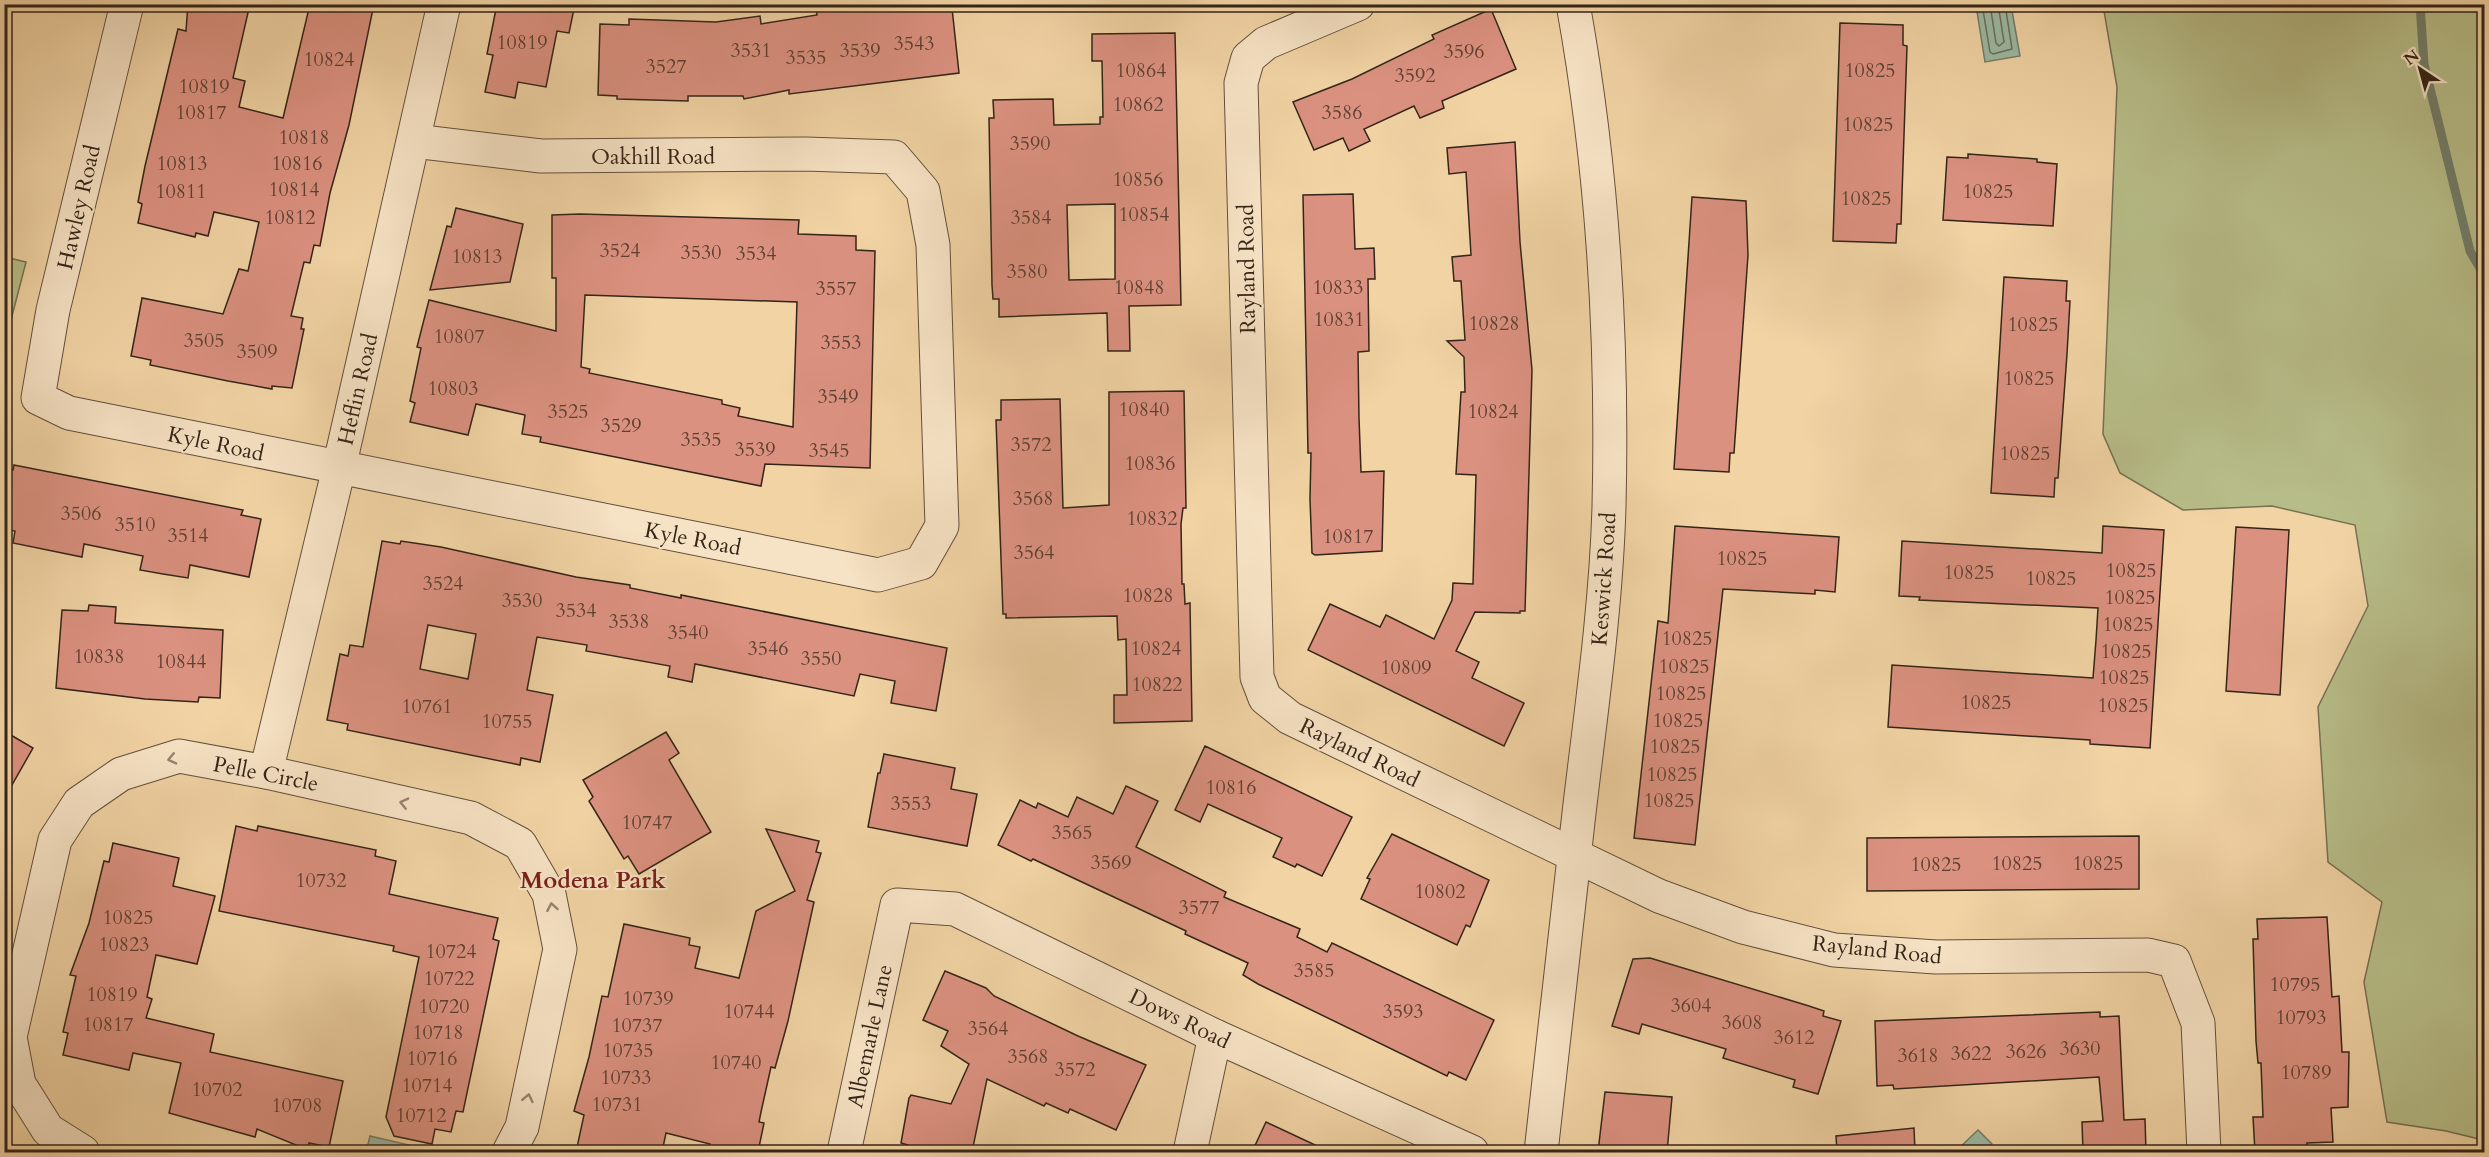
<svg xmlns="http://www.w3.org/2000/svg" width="2489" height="1157" font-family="Cardo,serif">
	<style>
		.green { fill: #b7bd88; stroke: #767150; stroke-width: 1.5 }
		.water { fill: #9cb9a2; stroke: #727e6b; stroke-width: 1.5 }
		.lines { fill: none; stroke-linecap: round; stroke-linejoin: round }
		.shore { stroke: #686f5d; stroke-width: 1.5 }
		.stream { stroke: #727e6b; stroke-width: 9 }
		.building { fill: #db9180; stroke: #342518; stroke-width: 1.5; fill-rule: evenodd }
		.minor-casing { stroke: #63503b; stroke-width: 35 }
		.minor { stroke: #f6e2c4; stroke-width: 33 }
		.oneway { stroke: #95846e }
		.labels { text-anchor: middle; stroke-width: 4.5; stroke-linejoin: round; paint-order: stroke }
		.number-label { font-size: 20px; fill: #5e4032 }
		.street-label { font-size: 22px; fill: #342518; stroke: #f6e2c4 }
		.neighbourhood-label { font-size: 24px; font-weight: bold; fill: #7a1f14; stroke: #f6e2c4 }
	</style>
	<rect width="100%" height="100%" fill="#f1d3a4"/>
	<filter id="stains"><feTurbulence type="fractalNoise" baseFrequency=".00333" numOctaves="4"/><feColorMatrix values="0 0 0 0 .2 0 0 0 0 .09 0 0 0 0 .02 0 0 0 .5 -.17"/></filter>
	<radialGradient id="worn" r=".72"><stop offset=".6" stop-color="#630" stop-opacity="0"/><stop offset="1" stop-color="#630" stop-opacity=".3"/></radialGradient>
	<!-- green -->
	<g class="green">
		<polygon points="2103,5 2484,5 2484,1152 2479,1139 2446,1131 2387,1122 2364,982 2382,902 2328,862 2318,707 2368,606 2355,525 2272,506 2183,510 2120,473 2103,434 2117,87"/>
		<polygon points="5,257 26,262 5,343 4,257"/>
	</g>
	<!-- water -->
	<g class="water">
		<polygon points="1976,5 2011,5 2020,56 1985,62"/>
		<polygon points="1978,1130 1992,1144 1984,1152 1955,1152"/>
		<polygon points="370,1136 409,1145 408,1152 366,1152"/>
	</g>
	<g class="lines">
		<!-- shore -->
		<g class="shore">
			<polyline points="1982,4 1990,52 1993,54 2012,49 2005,4"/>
			<polyline points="1990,4 1996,43 1999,46 2004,42 1998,4"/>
		</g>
		<!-- stream -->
		<polyline class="stream" points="2420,4 2424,64 2470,251 2484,275"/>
	</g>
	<!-- building -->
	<g class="building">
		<polygon points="188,4 250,4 233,78 245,81 239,107 283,118 310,4 374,4 349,125 330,193 320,246 314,245 310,263 304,262 291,316 303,318 301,329 304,329 292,388 272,386 272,389 228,381 150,365 151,360 131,356 142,298 223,314 239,269 248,271 259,222 214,212 208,236 196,233 195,237 138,223 142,204 138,202 145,166 178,29 186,31"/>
		<polygon points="497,4 575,4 569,33 557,31 546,87 518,82 515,98 485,92 493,55 487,54"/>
		<polygon points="864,4 949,4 952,8 959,73 789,94 789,90 744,99 743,96 688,96 688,101 617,99 617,96 598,95 600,24 629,25 629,19 716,22 760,16 761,24 817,15 816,10"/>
		<polygon points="1491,9 1516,69 1442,101 1444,108 1420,118 1414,106 1364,129 1370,141 1349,151 1343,138 1314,150 1293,102 1352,79 1434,39 1432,35"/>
		<polygon points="1840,23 1903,25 1903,45 1907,46 1901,224 1897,224 1896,243 1833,241"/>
		<path d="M1175,33L1181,305L1129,306L1130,351H1108L1107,313L999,317V299H993L992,285L989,118H994L993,100L1053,99L1054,125L1100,124V117H1103L1102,61H1092V34ZM1115,204V279L1069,280L1067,205Z"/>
		<polygon points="1515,142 1520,242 1532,370 1525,611 1520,611 1520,613 1475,612 1456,651 1479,662 1472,678 1524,703 1504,746 1308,650 1330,604 1380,627 1386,615 1434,639 1452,600 1453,583 1473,584 1476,475 1456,474 1461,392 1465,392 1464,357 1447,341 1465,340 1461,281 1454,281 1452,257 1471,255 1466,172 1449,174 1447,148"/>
		<polygon points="1968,154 2037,159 2037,162 2057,164 2053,226 1943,220 1947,157 1968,158"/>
		<polygon points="1353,194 1355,249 1374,248 1375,279 1368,279 1369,351 1358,352 1359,418 1361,472 1384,471 1382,551 1315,555 1312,553 1310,499 1311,453 1308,453 1307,399 1303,195"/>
		<polygon points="1692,197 1746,201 1748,255 1734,453 1730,453 1729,472 1674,469"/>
		<polygon points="456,208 523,224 510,282 430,290 447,226 451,227"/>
		<path d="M580,214L799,220L798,234L856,236V250L875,251L870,468L765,464L761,486L540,442L541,437L522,434L525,415L476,404L468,435L410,422L415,403L410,401L421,348L417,347L429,300L556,331V278H552V215ZM585,295L797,302L793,427L738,416L740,408L722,404V400L589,373L590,369L581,367Z"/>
		<polygon points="2004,277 2067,281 2066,301 2070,301 2067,354 2058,478 2055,478 2054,497 1991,493"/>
		<polygon points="1184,391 1186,508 1183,508 1181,524 1182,584 1184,584 1185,604 1190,603 1192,721 1114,723 1114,695 1127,695 1126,639 1118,640 1117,616 1006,618 1006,614 1003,614 996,420 1001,420 1001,400 1060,399 1063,508 1109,505 1109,392"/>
		<polygon points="14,465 243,510 241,515 261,519 249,577 190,565 188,578 163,574 140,570 143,556 84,544 82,557 13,543 15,531 4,529 4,468 13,470"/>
		<polygon points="1675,526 1839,537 1835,592 1815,590 1815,594 1723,589 1695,845 1634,838 1658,621 1668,623"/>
		<polygon points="2103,526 2164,530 2150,748 2090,744 2090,740 1888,727 1892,665 2093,678 2096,640 2098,608 1919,600 1920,597 1899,596 1902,541 2102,553"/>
		<polygon points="2236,527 2289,530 2280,695 2226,691"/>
		<path d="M382,541L400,544L401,541L441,547L576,577L630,585V588L681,598V595L947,648L936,711L891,703L895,681L860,674L854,696L695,664L692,682L668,677L670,666L586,651L587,645L537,637L527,690L553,695L540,762L521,758L520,765L347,730L348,724L327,720L340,654L348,656L350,645L363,647ZM428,625L476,634L468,679L420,669Z"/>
		<polygon points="89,605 116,607 115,623 223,630 220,698 199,697 198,702 145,699 56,688 62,610 88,611"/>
		<polygon points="4,731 33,748 4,799"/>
		<polygon points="666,732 679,753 669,760 711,832 639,874 628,856 624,859 589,801 593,797 583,780"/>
		<polygon points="1205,746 1352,817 1322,876 1297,864 1295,867 1273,857 1282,838 1208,804 1200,822 1175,810"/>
		<polygon points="884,754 955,768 951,789 977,794 967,846 868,827 878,773 880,773"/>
		<polygon points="1126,786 1158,801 1136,847 1226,892 1224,897 1300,929 1297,937 1327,952 1332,943 1494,1020 1466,1080 1449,1072 1447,1076 1258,984 1243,975 1248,963 1185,934 1186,931 1033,859 1031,861 998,845 1020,800 1036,808 1038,803 1068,817 1077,797 1113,814"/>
		<polygon points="236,826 257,831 258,826 376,850 375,856 396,861 389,894 498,918 493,939 499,941 463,1112 456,1111 451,1132 435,1129 432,1144 394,1136 386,1117 419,957 393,951 394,946 219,911"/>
		<polygon points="766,829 819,841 816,852 821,853 807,900 814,902 788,1021 775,1068 771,1067 761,1112 759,1122 764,1123 758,1152 708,1152 710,1144 666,1133 662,1152 576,1152 584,1115 574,1111 589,1057 602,996 608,997 624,924 690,938 689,945 700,947 695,968 739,978 756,911 795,891"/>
		<polygon points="1392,834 1489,880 1470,927 1466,925 1457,945 1361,899 1370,879 1367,878"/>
		<polygon points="2139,836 2139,889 1867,891 1867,838"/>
		<polygon points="113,843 179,858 173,886 215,896 197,964 156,955 147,997 152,999 146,1018 214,1034 210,1052 343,1081 329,1147 309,1143 308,1150 257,1129 255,1137 169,1113 181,1063 133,1053 129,1070 63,1055 68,1033 63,1032 76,976 70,975 89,923 104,861 109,862"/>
		<polygon points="2327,917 2332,997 2339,996 2342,1052 2349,1052 2348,1107 2331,1108 2333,1142 2307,1143 2307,1152 2255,1152 2253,1117 2263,1117 2261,1063 2258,1063 2256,1041 2253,939 2258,939 2257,919"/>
		<polygon points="1650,958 1809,1006 1824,1011 1823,1016 1841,1021 1818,1094 1793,1087 1795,1080 1723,1058 1726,1049 1642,1024 1639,1034 1612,1026 1633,959"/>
		<polygon points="945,971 986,988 994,996 1078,1036 1146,1065 1116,1130 1070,1109 1068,1113 1046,1103 1044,1106 987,1079 972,1152 906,1152 908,1145 901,1143 909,1098 911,1095 951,1104 969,1064 941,1046 948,1031 923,1020"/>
		<polygon points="2100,1012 2100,1017 2119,1016 2124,1120 2145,1119 2146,1152 2083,1152 2082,1122 2103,1121 2099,1077 1894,1089 1893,1085 1877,1086 1875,1021"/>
		<polygon points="1605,1092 1672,1097 1667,1152 1598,1152"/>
		<polygon points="1266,1122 1330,1152 1252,1152"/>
		<polygon points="1914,1128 1915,1152 1837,1152 1836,1136"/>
	</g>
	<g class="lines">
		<defs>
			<g id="minor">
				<polyline points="127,4 53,310 38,398 69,413 878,575 921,563 942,526 933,245 923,191 894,157 806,154 541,156 414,141"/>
				<polyline points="1358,4 1266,43 1248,58 1241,83 1257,677 1265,698 1290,718 1659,896 1743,927 1834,950 1936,957 2148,955 2174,961 2198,1023 2204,1152"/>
				<polyline points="266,772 339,468 444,4"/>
				<polyline points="83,1152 48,1130 19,1084 10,1037 55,840 79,803 121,774 179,756 266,772 471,818 520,844 549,894 560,949 522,1127 509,1152"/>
				<polyline points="844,1152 897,905 955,909 1215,1036 1472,1152"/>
				<polyline points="1190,1152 1215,1036"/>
				<path d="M1541,1152C1554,1039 1566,926 1579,813C1591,711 1606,609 1609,507C1613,339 1603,170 1573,4"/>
			</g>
		</defs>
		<!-- minor casing -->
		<use href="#minor" class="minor-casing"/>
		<!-- minor -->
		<use href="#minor" class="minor"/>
	</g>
	<!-- one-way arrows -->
	<defs><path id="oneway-chevron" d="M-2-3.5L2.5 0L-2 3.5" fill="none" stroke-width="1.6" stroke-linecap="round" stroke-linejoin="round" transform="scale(1.5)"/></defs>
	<g class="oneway">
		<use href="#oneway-chevron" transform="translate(172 759) rotate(167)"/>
		<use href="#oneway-chevron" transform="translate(404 803) rotate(-167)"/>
		<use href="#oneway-chevron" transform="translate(552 907) rotate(-100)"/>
		<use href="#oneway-chevron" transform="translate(528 1098) rotate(-78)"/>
	</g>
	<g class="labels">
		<!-- number labels -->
		<g class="number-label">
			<text x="522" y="49">10819</text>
			<text x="914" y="50">3543</text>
			<text x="751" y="57">3531</text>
			<text x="860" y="57">3539</text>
			<text x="1464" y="58">3596</text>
			<text x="806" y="64">3535</text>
			<text x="329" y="66">10824</text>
			<text x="666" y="73">3527</text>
			<text x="1141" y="77">10864</text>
			<text x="1870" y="77">10825</text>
			<text x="1415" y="82">3592</text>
			<text x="204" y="93">10819</text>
			<text x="1138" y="111">10862</text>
			<text x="201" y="119">10817</text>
			<text x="1342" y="119">3586</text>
			<text x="1868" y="131">10825</text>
			<text x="304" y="144">10818</text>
			<text x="1030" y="150">3590</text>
			<text x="182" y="170">10813</text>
			<text x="297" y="170">10816</text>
			<text x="1138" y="186">10856</text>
			<text x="294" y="196">10814</text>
			<text x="181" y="198">10811</text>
			<text x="1988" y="198">10825</text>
			<text x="1866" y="205">10825</text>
			<text x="1144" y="221">10854</text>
			<text x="290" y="224">10812</text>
			<text x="1031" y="224">3584</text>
			<text x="620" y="257">3524</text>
			<text x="701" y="259">3530</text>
			<text x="756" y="260">3534</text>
			<text x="477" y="263">10813</text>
			<text x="1027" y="278">3580</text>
			<text x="1139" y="294">10848</text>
			<text x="1338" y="294">10833</text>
			<text x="836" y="295">3557</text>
			<text x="1339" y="326">10831</text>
			<text x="1494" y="330">10828</text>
			<text x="2033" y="331">10825</text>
			<text x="459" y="343">10807</text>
			<text x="204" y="347">3505</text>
			<text x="841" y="349">3553</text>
			<text x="257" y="358">3509</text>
			<text x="2029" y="385">10825</text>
			<text x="453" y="395">10803</text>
			<text x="838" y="403">3549</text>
			<text x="1144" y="416">10840</text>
			<text x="568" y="418">3525</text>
			<text x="1493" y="418">10824</text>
			<text x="621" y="432">3529</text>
			<text x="701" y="446">3535</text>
			<text x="1031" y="451">3572</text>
			<text x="755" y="456">3539</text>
			<text x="829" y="457">3545</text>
			<text x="2025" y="460">10825</text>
			<text x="1150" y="470">10836</text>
			<text x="1033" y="505">3568</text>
			<text x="81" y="520">3506</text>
			<text x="1152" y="525">10832</text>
			<text x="135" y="531">3510</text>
			<text x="188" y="542">3514</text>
			<text x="1348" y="543">10817</text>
			<text x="1034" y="559">3564</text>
			<text x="1742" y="565">10825</text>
			<text x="2131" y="577">10825</text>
			<text x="1969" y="579">10825</text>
			<text x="2051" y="585">10825</text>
			<text x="443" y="590">3524</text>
			<text x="1148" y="602">10828</text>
			<text x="2130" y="604">10825</text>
			<text x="522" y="607">3530</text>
			<text x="576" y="617">3534</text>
			<text x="629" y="628">3538</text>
			<text x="2128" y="631">10825</text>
			<text x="688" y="639">3540</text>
			<text x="1687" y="645">10825</text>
			<text x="768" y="655">3546</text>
			<text x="1156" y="655">10824</text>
			<text x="2126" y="658">10825</text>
			<text x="99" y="663">10838</text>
			<text x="821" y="665">3550</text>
			<text x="181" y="668">10844</text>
			<text x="1684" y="673">10825</text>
			<text x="1406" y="674">10809</text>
			<text x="2124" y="684">10825</text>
			<text x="1157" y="691">10822</text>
			<text x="1681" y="700">10825</text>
			<text x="1986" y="709">10825</text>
			<text x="2123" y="712">10825</text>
			<text x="427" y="713">10761</text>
			<text x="1678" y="727">10825</text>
			<text x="507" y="728">10755</text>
			<text x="1675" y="753">10825</text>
			<text x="1672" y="781">10825</text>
			<text x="1231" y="794">10816</text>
			<text x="1669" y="807">10825</text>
			<text x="911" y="810">3553</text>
			<text x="647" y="829">10747</text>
			<text x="1072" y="839">3565</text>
			<text x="1111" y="869">3569</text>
			<text x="2017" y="870">10825</text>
			<text x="2098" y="870">10825</text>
			<text x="1936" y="871">10825</text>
			<text x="321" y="887">10732</text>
			<text x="1440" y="898">10802</text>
			<text x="1199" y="914">3577</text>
			<text x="128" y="924">10825</text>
			<text x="124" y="951">10823</text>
			<text x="451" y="958">10724</text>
			<text x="1314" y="977">3585</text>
			<text x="449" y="985">10722</text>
			<text x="2295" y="991">10795</text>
			<text x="112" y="1001">10819</text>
			<text x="648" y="1005">10739</text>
			<text x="1691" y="1012">3604</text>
			<text x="444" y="1013">10720</text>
			<text x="749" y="1018">10744</text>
			<text x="1403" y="1018">3593</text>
			<text x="2301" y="1024">10793</text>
			<text x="1742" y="1029">3608</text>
			<text x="108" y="1031">10817</text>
			<text x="637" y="1032">10737</text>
			<text x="988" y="1035">3564</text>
			<text x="438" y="1039">10718</text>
			<text x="1794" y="1044">3612</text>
			<text x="2080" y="1055">3630</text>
			<text x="628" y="1057">10735</text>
			<text x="2026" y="1058">3626</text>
			<text x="1971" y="1060">3622</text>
			<text x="1918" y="1062">3618</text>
			<text x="1028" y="1063">3568</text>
			<text x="432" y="1065">10716</text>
			<text x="736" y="1069">10740</text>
			<text x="1075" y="1076">3572</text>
			<text x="2306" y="1079">10789</text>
			<text x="626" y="1084">10733</text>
			<text x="427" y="1092">10714</text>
			<text x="217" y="1096">10702</text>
			<text x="617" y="1111">10731</text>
			<text x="297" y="1112">10708</text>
			<text x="421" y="1122">10712</text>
		</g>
		<!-- street labels -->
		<g class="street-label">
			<text x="653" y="164">Oakhill Road</text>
			<text transform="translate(78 207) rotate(-77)" y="8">Hawley Road</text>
			<text transform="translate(1246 269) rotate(-91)" y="8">Rayland Road</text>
			<text transform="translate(357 389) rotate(-77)" y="8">Heflin Road</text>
			<text transform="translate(216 443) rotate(12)" y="8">Kyle Road</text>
			<text transform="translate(693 538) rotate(11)" y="8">Kyle Road</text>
			<text transform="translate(1603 579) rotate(-86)" y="8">Keswick Road</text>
			<text transform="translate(1360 752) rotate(26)" y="8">Rayland Road</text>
			<text transform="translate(266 773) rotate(11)" y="8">Pelle Circle</text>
			<text transform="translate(1877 949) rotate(6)" y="8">Rayland Road</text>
			<text transform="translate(1180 1018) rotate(26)" y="8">Dows Road</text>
			<text transform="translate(869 1036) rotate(-78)" y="8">Albemarle Lane</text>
		</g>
		<!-- neighbourhood labels -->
		<g class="neighbourhood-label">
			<text x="593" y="888">Modena Park</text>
		</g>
	</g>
	<!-- margin -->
	<rect width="2489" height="1157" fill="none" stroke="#f1d3a4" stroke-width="24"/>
	<rect x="6" y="6" width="2477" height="1145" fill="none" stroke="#342518" stroke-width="3"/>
	<rect x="12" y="12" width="2465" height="1133" fill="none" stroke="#342518" stroke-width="1.5"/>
	<!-- north arrow -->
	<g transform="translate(2420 69) rotate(324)" stroke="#f6e2c4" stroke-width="4.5" paint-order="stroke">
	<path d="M0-4.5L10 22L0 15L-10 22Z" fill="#342518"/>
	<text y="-9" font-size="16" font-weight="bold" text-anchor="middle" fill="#342518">N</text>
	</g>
	<rect width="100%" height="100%" filter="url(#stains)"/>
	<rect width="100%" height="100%" fill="url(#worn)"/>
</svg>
